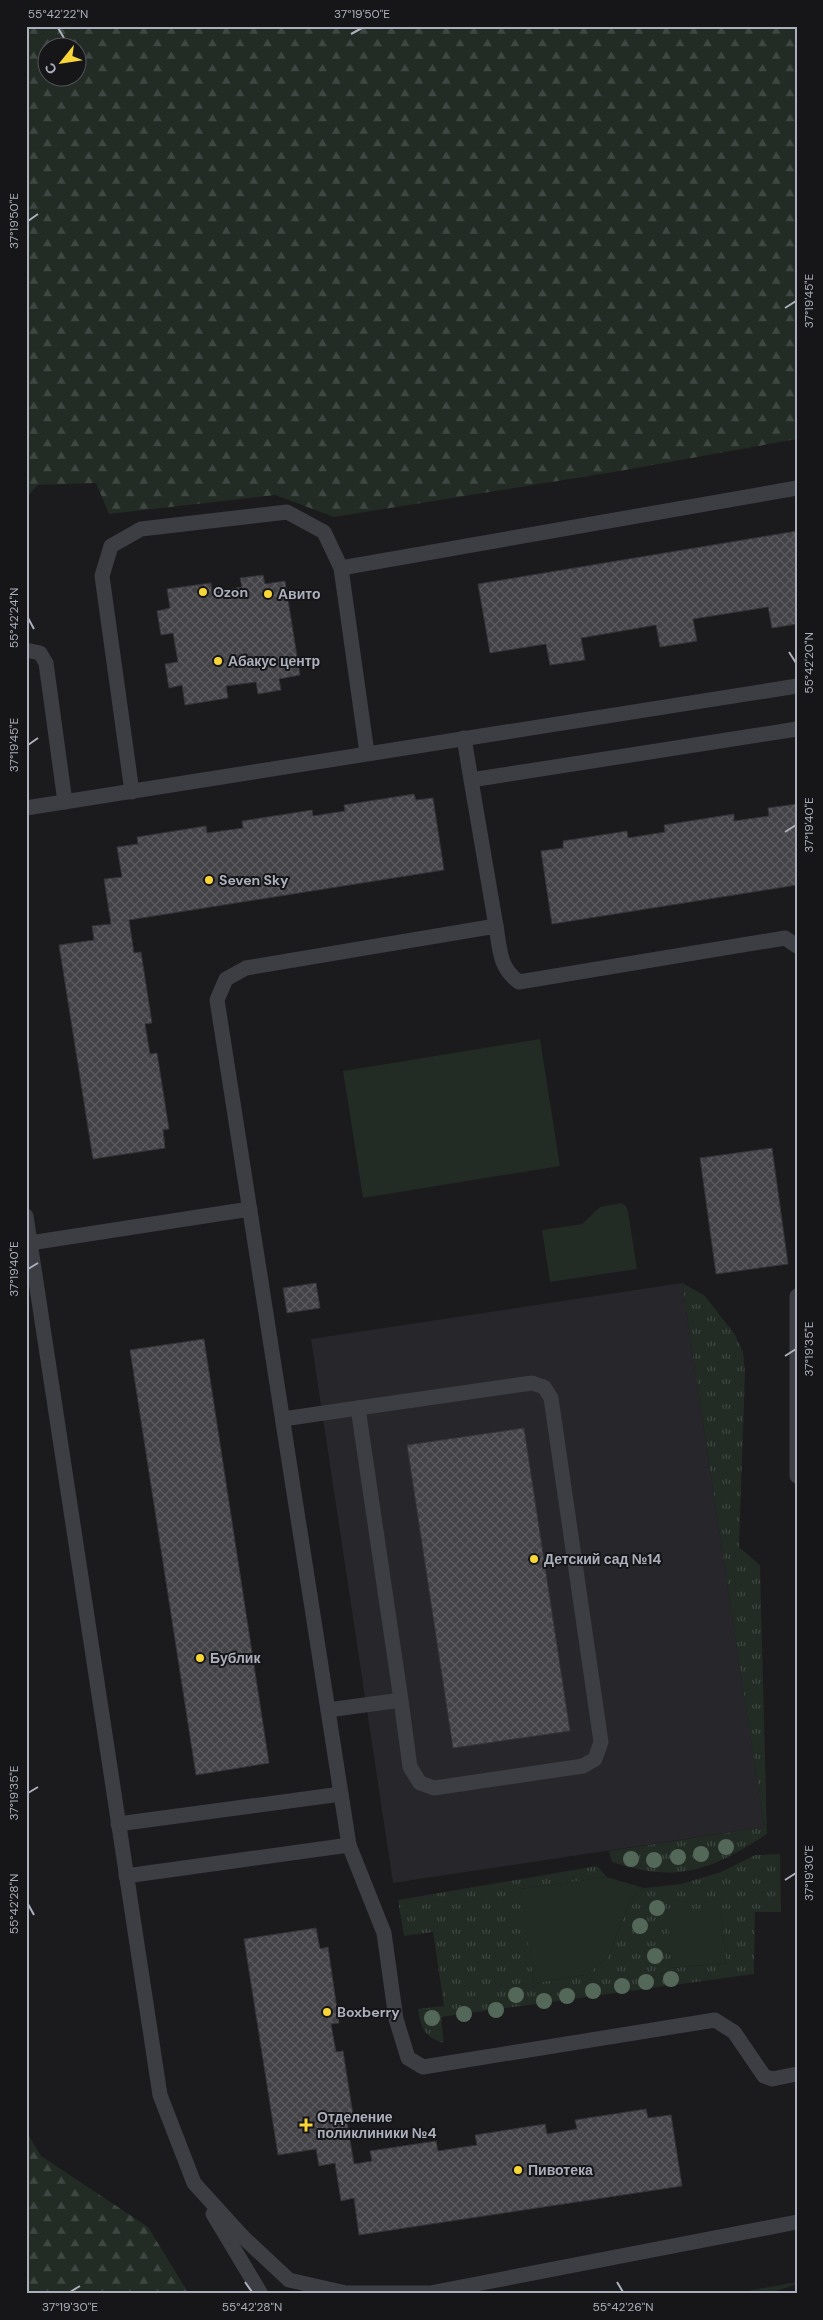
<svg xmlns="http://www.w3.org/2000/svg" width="823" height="2320" font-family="'DM Sans',sans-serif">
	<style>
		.built { fill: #27262a }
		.grass { fill: url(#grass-tufts); fill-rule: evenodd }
		.forest { fill: url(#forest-firs); fill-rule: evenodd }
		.park { fill: #222b24 }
		.building { fill: url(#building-cross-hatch); stroke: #353439 }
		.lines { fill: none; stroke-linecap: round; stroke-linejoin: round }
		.lane { stroke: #3d3d44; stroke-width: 15 }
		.tree { fill: #54685a }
		.ticks { fill: none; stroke: #acafbc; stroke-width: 2 }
		.poi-dot { fill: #f8d637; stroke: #161518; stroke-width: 2 }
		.labels { text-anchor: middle; stroke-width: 4; stroke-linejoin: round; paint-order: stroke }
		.poi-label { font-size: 14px; font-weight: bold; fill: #acafbc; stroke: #161518; text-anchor: start }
		.neatline { fill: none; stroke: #acafbc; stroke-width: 2 }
		.ticks-label { font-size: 12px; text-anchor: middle; fill: #acafbc }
	</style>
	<defs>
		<pattern id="grass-tufts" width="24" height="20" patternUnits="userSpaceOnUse" patternTransform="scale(1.25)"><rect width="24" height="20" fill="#222b24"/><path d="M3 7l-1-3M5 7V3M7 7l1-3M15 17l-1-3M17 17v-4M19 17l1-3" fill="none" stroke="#3f4742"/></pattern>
		<pattern id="forest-firs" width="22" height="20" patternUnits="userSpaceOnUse" patternTransform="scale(1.25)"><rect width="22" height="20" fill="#222b24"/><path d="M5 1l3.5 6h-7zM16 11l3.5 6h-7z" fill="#3f4742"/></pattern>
		<pattern id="building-cross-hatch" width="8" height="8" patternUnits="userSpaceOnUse" patternTransform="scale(1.25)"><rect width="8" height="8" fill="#424247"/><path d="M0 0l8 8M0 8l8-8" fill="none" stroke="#5b5b60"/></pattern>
	</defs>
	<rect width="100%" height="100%" fill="#1b1a1d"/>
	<!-- built -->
	<polygon class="built" points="682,1283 764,1827 393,1883 311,1339"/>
	<!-- grass -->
	<g class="grass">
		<path d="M682,1283L704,1295L734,1333L743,1352L745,1373L739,1547L760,1565L767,1834C711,1870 678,1884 612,1862L609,1851L764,1827Z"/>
		<path d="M780,1854L781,1912H755L754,1974L441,2017L444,2043C424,2037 421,2029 418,2009L444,2006L433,1932L404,1936L398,1900L597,1866L607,1877L521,1889L534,1983L586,1975L608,1957L631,1899L644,1888L681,1884L721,1872L755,1855ZM721,1910L726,1963L672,1968Z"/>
		<polygon points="797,2282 797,2284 767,2294 731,2294"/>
	</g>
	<!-- forest -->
	<g class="forest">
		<path d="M26,26H797V439L614,472L334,517L275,495L109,514L96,483L38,485L26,498ZM48,48H78V78H48Z"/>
		<polygon points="26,2131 41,2156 148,2227 189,2294 26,2294"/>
	</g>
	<!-- park -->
	<g class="park">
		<polygon points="540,1039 560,1166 363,1198 343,1071"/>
		<polygon points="621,1203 626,1206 628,1211 637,1269 550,1282 542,1230 582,1224 600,1207"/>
		<polygon points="607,1877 644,1888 631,1899 608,1957 586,1975 534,1983 520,1889"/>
		<polygon points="721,1910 726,1963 672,1968 668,1915"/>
	</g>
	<!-- building -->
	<g class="building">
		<polygon points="797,531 797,624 772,628 768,607 693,619 697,641 660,647 656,625 581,638 585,660 550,665 546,644 490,653 478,584"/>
		<polygon points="263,575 265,584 285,581 300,675 279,679 281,690 258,694 256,682 226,686 228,698 185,705 182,685 169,688 165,664 178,662 173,633 161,635 157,611 170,608 167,589 211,583 212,592 242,587 240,578"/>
		<polygon points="414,794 416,800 433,798 444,870 129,920 134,953 141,952 152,1023 145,1024 150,1054 157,1053 169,1129 163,1130 165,1148 93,1159 59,945 94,940 92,926 111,924 104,879 122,877 117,847 138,844 137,837 206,826 207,833 243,828 242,821 312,810 313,816 345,811 344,805"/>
		<polygon points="797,804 797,885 552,924 541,851 563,848 563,841 627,831 628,838 665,832 664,825 734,814 734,821 769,816 768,808"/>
		<polygon points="772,1148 788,1264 716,1274 700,1158"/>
		<polygon points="316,1283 320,1308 287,1313 283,1288"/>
		<polygon points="204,1339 269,1763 196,1775 130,1350"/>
		<polygon points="524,1428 570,1731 453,1748 407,1445"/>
		<polygon points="316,1928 320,1949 328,1947 339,2023 331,2024 336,2052 343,2051 354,2121 347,2122 354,2164 372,2161 370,2151 436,2141 438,2151 477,2145 475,2135 545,2124 547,2134 577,2129 575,2120 646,2109 648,2118 671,2115 682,2186 359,2235 354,2198 341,2201 335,2163 319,2166 316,2149 278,2155 244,1939"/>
	</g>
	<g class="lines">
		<!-- lane -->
		<g class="lane">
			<polyline points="341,568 797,488"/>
			<polyline points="26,650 40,653 46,663 65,802"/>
			<polyline points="464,738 471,780 797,729"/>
			<polyline points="471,780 496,926"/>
			<polyline points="132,792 102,576 111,546 141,529 287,512 324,532 341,568 367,753"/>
			<polyline points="26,808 797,686"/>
			<path d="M797,946L785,938L519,982C499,968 500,949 496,926L246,968L226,979L217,1000L349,1845L384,1933L396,2019L408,2058L423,2067L715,2020L734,2032L764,2076L772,2079L797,2074"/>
			<polyline points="26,1216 160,2095 194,2183 243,2237 289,2280 346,2293 430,2293 797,2222"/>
			<polyline points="30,1243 250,1209"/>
			<polyline points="797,1296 797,1476"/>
			<polyline points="283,1419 358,1408"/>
			<polyline points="328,1710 401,1700 358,1408 532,1383 544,1387 551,1398 601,1742 595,1759 583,1766 434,1788 420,1783 410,1767 401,1700"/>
			<polyline points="118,1824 341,1794"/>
			<polyline points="126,1876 349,1845"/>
			<polyline points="213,2214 261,2294"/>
		</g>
	</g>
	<!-- trees -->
	<g class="tree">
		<circle cx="726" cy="1847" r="8"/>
		<circle cx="701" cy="1854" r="8"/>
		<circle cx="678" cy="1857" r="8"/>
		<circle cx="631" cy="1859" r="8"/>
		<circle cx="654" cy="1860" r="8"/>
		<circle cx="657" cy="1908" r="8"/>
		<circle cx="640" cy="1926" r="8"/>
		<circle cx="655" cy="1956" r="8"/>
		<circle cx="671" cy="1979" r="8"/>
		<circle cx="646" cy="1982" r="8"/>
		<circle cx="622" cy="1986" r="8"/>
		<circle cx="593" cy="1991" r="8"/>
		<circle cx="516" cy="1995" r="8"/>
		<circle cx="567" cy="1996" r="8"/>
		<circle cx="544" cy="2001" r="8"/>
		<circle cx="496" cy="2010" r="8"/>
		<circle cx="464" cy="2014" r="8"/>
		<circle cx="432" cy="2018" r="8"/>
	</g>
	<!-- ticks -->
	<path class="ticks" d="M58,28L64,38M351,34L362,28M28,221L38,214M785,308L796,301M28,618L34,629M789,652L796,663M28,745L38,738M785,832L796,825M28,1269L38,1263M785,1356L796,1349M28,1793L38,1787M785,1880L796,1873M28,1904L34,1915M245,2282L252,2292M617,2282L623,2292M70,2292L80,2286"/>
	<!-- markers -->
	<g class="poi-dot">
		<circle cx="203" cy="592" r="5"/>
		<circle cx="268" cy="594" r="5"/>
		<circle cx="218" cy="661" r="5"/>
		<circle cx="209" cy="880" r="5"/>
		<circle cx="534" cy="1559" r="5"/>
		<circle cx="200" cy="1658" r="5"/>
		<circle cx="327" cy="2012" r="5"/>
		<path d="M303.5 2117.5h5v5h5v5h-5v5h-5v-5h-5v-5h5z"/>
		<circle cx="518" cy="2170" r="5"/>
	</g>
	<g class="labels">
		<!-- poi labels -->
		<g class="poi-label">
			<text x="213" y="597">Ozon</text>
			<text x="278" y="599">Авито</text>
			<text x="228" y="666">Абакус центр</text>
			<text x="219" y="885">Seven Sky</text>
			<text x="544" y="1564">Детский сад №14</text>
			<text x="210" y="1663">Бублик</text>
			<text x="337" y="2017">Boxberry</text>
			<text x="317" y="2122">Отделение<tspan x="317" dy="16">поликлиники №4</tspan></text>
			<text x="528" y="2175">Пивотека</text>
		</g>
	</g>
	<!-- border -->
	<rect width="823" height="2320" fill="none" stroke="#161518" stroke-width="55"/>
	<!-- north arrow -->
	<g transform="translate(62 62) rotate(240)"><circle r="24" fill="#161518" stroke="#52535a"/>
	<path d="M0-4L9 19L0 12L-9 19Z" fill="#f8d637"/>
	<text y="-8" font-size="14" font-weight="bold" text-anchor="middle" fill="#acafbc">С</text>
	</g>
	<rect x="28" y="28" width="768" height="2264" class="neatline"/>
	<g class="ticks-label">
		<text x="58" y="18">55°42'22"N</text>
		<text x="362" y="18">37°19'50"E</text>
		<text transform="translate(14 221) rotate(-90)" y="4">37°19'50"E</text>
		<text transform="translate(809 301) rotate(-90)" y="4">37°19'45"E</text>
		<text transform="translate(14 618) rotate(-90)" y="4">55°42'24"N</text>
		<text transform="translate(809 663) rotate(-90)" y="4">55°42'20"N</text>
		<text transform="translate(14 745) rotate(-90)" y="4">37°19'45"E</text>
		<text transform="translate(809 825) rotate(-90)" y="4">37°19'40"E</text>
		<text transform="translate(14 1269) rotate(-90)" y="4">37°19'40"E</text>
		<text transform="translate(809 1349) rotate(-90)" y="4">37°19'35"E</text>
		<text transform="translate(14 1793) rotate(-90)" y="4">37°19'35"E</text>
		<text transform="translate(809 1873) rotate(-90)" y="4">37°19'30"E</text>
		<text transform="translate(14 1904) rotate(-90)" y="4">55°42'28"N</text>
		<text x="70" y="2311">37°19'30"E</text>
		<text x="252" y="2311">55°42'28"N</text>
		<text x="623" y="2311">55°42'26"N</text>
	</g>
</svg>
